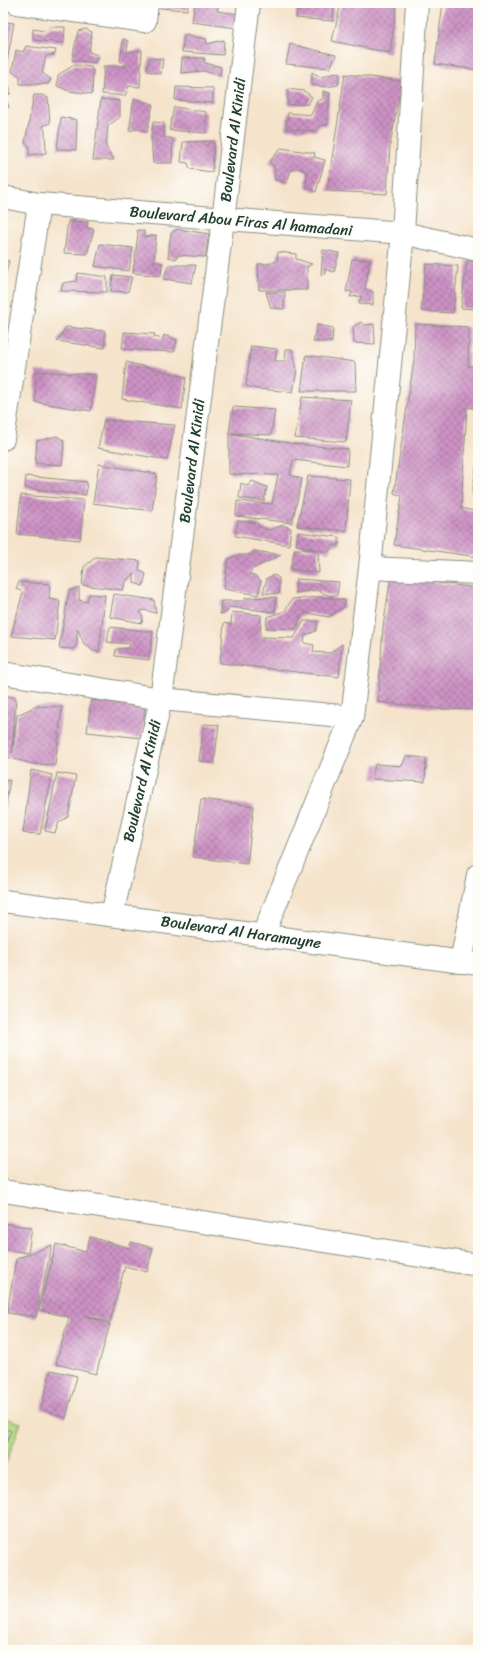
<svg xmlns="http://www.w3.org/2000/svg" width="481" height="1653" font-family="Sriracha,sans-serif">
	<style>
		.pitch { fill: #b0d37c; stroke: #688858 }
		.building { fill: url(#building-cross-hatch) }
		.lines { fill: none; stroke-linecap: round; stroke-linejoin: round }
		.street-casing { stroke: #8a9080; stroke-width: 24 }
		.street { stroke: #fff; stroke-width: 22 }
		.labels { text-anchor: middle; stroke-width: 4; stroke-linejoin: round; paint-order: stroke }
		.street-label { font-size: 15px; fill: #1f3d34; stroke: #fdfcf7 }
	</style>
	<defs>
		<pattern id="building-cross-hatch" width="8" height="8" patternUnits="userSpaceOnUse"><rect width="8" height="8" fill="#cd92c5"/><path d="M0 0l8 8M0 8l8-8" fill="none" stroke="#a678a1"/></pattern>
	</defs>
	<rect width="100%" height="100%" fill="#fdfcf7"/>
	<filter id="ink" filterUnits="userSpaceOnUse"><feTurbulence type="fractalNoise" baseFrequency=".025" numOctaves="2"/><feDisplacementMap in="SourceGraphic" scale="8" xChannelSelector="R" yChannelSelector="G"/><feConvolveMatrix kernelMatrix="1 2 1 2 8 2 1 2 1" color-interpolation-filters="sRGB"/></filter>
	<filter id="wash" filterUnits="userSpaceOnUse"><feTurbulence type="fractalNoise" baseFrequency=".012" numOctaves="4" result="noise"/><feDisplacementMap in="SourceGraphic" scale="16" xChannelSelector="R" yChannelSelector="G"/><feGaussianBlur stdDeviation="0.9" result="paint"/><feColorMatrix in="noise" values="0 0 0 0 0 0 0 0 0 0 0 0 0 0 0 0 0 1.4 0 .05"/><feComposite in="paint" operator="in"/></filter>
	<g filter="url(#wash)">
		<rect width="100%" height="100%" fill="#f5e3cb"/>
		<!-- pitch -->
		<polygon class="pitch" points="3,1417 21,1423 3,1471"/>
		<g id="blocks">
			<!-- building -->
			<g class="building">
				<polygon points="160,3 188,3 187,10 159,8"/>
				<polygon points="195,3 219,3 217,11 239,14 237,28 192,22"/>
				<polygon points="297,3 334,3 333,21 296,18"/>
				<polygon points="341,3 397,3 390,53 332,41"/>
				<polygon points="443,3 478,3 478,70 435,64"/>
				<polygon points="5,22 14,23 5,73 3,73 3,31"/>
				<polygon points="51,27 65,27 64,43 33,40 33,29 44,31"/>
				<polygon points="86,29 92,32 89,52 98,55 95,63 72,60 78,31"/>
				<polygon points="184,35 206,39 207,44 224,40 223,55 182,52"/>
				<polygon points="123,39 128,41 127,52 142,50 140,87 129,86 125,96 102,94 104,66 127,66 120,61"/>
				<polygon points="290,44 336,55 330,68 286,64"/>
				<polygon points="26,46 56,50 55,54 46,56 42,73 51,79 48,84 20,84 20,76 12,72 16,50 23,52"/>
				<polygon points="149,58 163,59 161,74 147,71"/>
				<polygon points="182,58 204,58 205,63 221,67 220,76 204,71 181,73"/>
				<polygon points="74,65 91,67 93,71 92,94 69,91 57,86 58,75"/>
				<polygon points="312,72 321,77 335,73 340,74 338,85 325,87 312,85"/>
				<polygon points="345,74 402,81 390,145 387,194 327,191"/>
				<polygon points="3,86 9,87 10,94 4,96 9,107 3,111"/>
				<polygon points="176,87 213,88 213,103 175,100"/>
				<polygon points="288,89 304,91 312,97 308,104 288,105"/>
				<polygon points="323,91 330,93 327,125 319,126 316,131 286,129 288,113 311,115 317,101 323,99"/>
				<polygon points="34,95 42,95 48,98 50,123 43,126 45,131 46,153 29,155 29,146 25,143"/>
				<polygon points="101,99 120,101 120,117 108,126 106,147 114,160 93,160"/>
				<polygon points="134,99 153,104 147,132 138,129 129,131"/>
				<polygon points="174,107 206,112 206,133 169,130"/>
				<polygon points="61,117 77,120 76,150 57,149"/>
				<polygon points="3,119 5,119 4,131 3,131"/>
				<polygon points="153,122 164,123 164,137 173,139 172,163 153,163 151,137"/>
				<polygon points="214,141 212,172 190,169 188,163 181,162 183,142"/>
				<polygon points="281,148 315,153 314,157 325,160 316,192 306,187 307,172 298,168 291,170 287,183 275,180 274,166 269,162"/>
				<polygon points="68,221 88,222 87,228 94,229 87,254 64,253"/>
				<polygon points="177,229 209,234 205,257 178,255 176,259 168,257 171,233"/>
				<polygon points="137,230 144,231 144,237 156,235 154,261 162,263 161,276 133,273 138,234"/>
				<polygon points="100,244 133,248 129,271 95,266"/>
				<polygon points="323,250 339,253 334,272 325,269 325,274 321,275"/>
				<polygon points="278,252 296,254 296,259 312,264 307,267 307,290 259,290 258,264 267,264 277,261"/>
				<polygon points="352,259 370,260 365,289 373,292 373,305 359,304 361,296 350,297 352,291 346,292"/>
				<polygon points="3,260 9,261 3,285"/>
				<polygon points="467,261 478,262 478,309 461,308"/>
				<polygon points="426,264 458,266 453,313 421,311"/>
				<polygon points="168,265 196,265 192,283 164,279"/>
				<polygon points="78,273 107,277 107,292 61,291 63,283 76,281"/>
				<polygon points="113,275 132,277 128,292 111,291"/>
				<polygon points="266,292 285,292 284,309 271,308"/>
				<polygon points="361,322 364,325 374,324 375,344 354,343 353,327"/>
				<polygon points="415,324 469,327 468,366 478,367 478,409 467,407 461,508 478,512 478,557 394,545 402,496 394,493 414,360"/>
				<polygon points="317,325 333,328 332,342 313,342"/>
				<polygon points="66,327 105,331 105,348 57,341"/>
				<polygon points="124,332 155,334 154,337 163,339 164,335 177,340 174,352 122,349"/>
				<polygon points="3,342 9,342 8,349 3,350"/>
				<polygon points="251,346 277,349 275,361 285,361 286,349 292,349 297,369 293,392 258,389 246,386"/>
				<polygon points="306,355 355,362 356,391 301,391"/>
				<polygon points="126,362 186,377 182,409 122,399"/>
				<polygon points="36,371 96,375 91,411 35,402"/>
				<polygon points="302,397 351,400 346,442 295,438"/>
				<polygon points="233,407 275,410 271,435 229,433 295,444 348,449 347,466 293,460 290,475 302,479 292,523 236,516 237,501 272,504 278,475 229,474 229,433"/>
				<polygon points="104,420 175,425 167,460 98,448"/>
				<polygon points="57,436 64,441 62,465 35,463 37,441"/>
				<polygon points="477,461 478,461 478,495 472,494"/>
				<polygon points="99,464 157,474 152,511 93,503"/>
				<polygon points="26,476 87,482 86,495 25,488"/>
				<polygon points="308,476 350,479 346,531 297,526"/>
				<polygon points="252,481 267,487 264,501 239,498 241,483 248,486"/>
				<polygon points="21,495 84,500 80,540 17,534"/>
				<polygon points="238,521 258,523 259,527 270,530 283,525 291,528 289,545 235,536"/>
				<polygon points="298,532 339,537 339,545 331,546 331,549 328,552 296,545"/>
				<polygon points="295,549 318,550 319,573 290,569"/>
				<polygon points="254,551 281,555 252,569 249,574 254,575 261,581 258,595 224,589 228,559 238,555 249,555"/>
				<polygon points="96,557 140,561 139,570 146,574 143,586 134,583 134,573 125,582 123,590 82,585 84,567"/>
				<polygon points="274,575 279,578 279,594 263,593 267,578"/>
				<polygon points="391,577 478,588 478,710 444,709 378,702 383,627"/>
				<polygon points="296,579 339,582 337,595 330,596 316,590 295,593"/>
				<polygon points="19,582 50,584 49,599 60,601 55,640 11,636 23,592 16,589"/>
				<polygon points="79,587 79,600 87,602 89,594 105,595 99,652 91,650 90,646 84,644 77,628 77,644 73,649 59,648 69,591"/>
				<polygon points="114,594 154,600 156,613 143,610 140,612 143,617 142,623 110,617"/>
				<polygon points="276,597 275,612 229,607 227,612 220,614 221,601 245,601 245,598"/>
				<polygon points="321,597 345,600 344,607 329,617 307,613 300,617 296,629 266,628 267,617 285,611 292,599"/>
				<polygon points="232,612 261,615 260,637 294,638 304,621 318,621 316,631 305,635 304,643 314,645 313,652 330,653 342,644 339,677 220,663 224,623 231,625"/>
				<polygon points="110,627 153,632 149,660 115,656 116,649 129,648 130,644 107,642"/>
				<polygon points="3,695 16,698 12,753 17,715 37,706 62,707 55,765 33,764 3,756"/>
				<polygon points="91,700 145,706 142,738 87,732"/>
				<polygon points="204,724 219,725 214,763 199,761"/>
				<polygon points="406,756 426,758 425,782 372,779 375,764 402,766"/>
				<polygon points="31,770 52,775 40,834 23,833"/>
				<polygon points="57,773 76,776 68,817 59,822 55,833 45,831"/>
				<polygon points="10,780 4,814 3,814 3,781"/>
				<polygon points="201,799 254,806 247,864 193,857"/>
				<polygon points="3,1223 32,1228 28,1253 3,1249"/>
				<polygon points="90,1237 130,1248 131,1242 153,1248 147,1272 125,1266 110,1322 83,1315 110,1324 96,1374 56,1364 69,1317 39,1310 56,1244 86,1252"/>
				<polygon points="52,1245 36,1317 7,1313 16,1259"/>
				<polygon points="51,1370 77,1376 66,1418 41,1409"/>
				<polygon points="3,1428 11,1431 3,1452"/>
			</g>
		</g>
	</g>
	<g filter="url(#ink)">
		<use href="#blocks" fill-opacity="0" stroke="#8a9080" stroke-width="1"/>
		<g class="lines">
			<defs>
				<g id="street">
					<polyline points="17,3 145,21 147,3"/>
					<polyline points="3,197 39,204 403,233 478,250"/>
					<polyline points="3,439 39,204"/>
					<polyline points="370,568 478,573"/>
					<polyline points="3,673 161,699 352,717"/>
					<polyline points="3,901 478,964"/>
					<polyline points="112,915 161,699 223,220 249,3"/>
					<polyline points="263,935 352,717 370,568 403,233 417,3"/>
					<polyline points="461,962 478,875"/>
					<polyline points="3,1191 478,1265"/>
				</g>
			</defs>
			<!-- street casing -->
			<use href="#street" class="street-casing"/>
			<!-- street -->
			<use href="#street" class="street"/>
		</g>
	</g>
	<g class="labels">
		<!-- street labels -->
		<g class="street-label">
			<text transform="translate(233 140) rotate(-83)" y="5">Boulevard Al Kinidi</text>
			<text transform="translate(241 221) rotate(5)" y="5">Boulevard Abou Firas Al hamadani</text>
			<text transform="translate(192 461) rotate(-83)" y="5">Boulevard Al Kinidi</text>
			<text transform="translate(142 781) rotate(-77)" y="5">Boulevard Al Kinidi</text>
			<text transform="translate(241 932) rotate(8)" y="5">Boulevard Al Haramayne</text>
		</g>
	</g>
	<!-- margin -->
	<rect width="481" height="1653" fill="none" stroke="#fdfcf7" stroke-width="16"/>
</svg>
